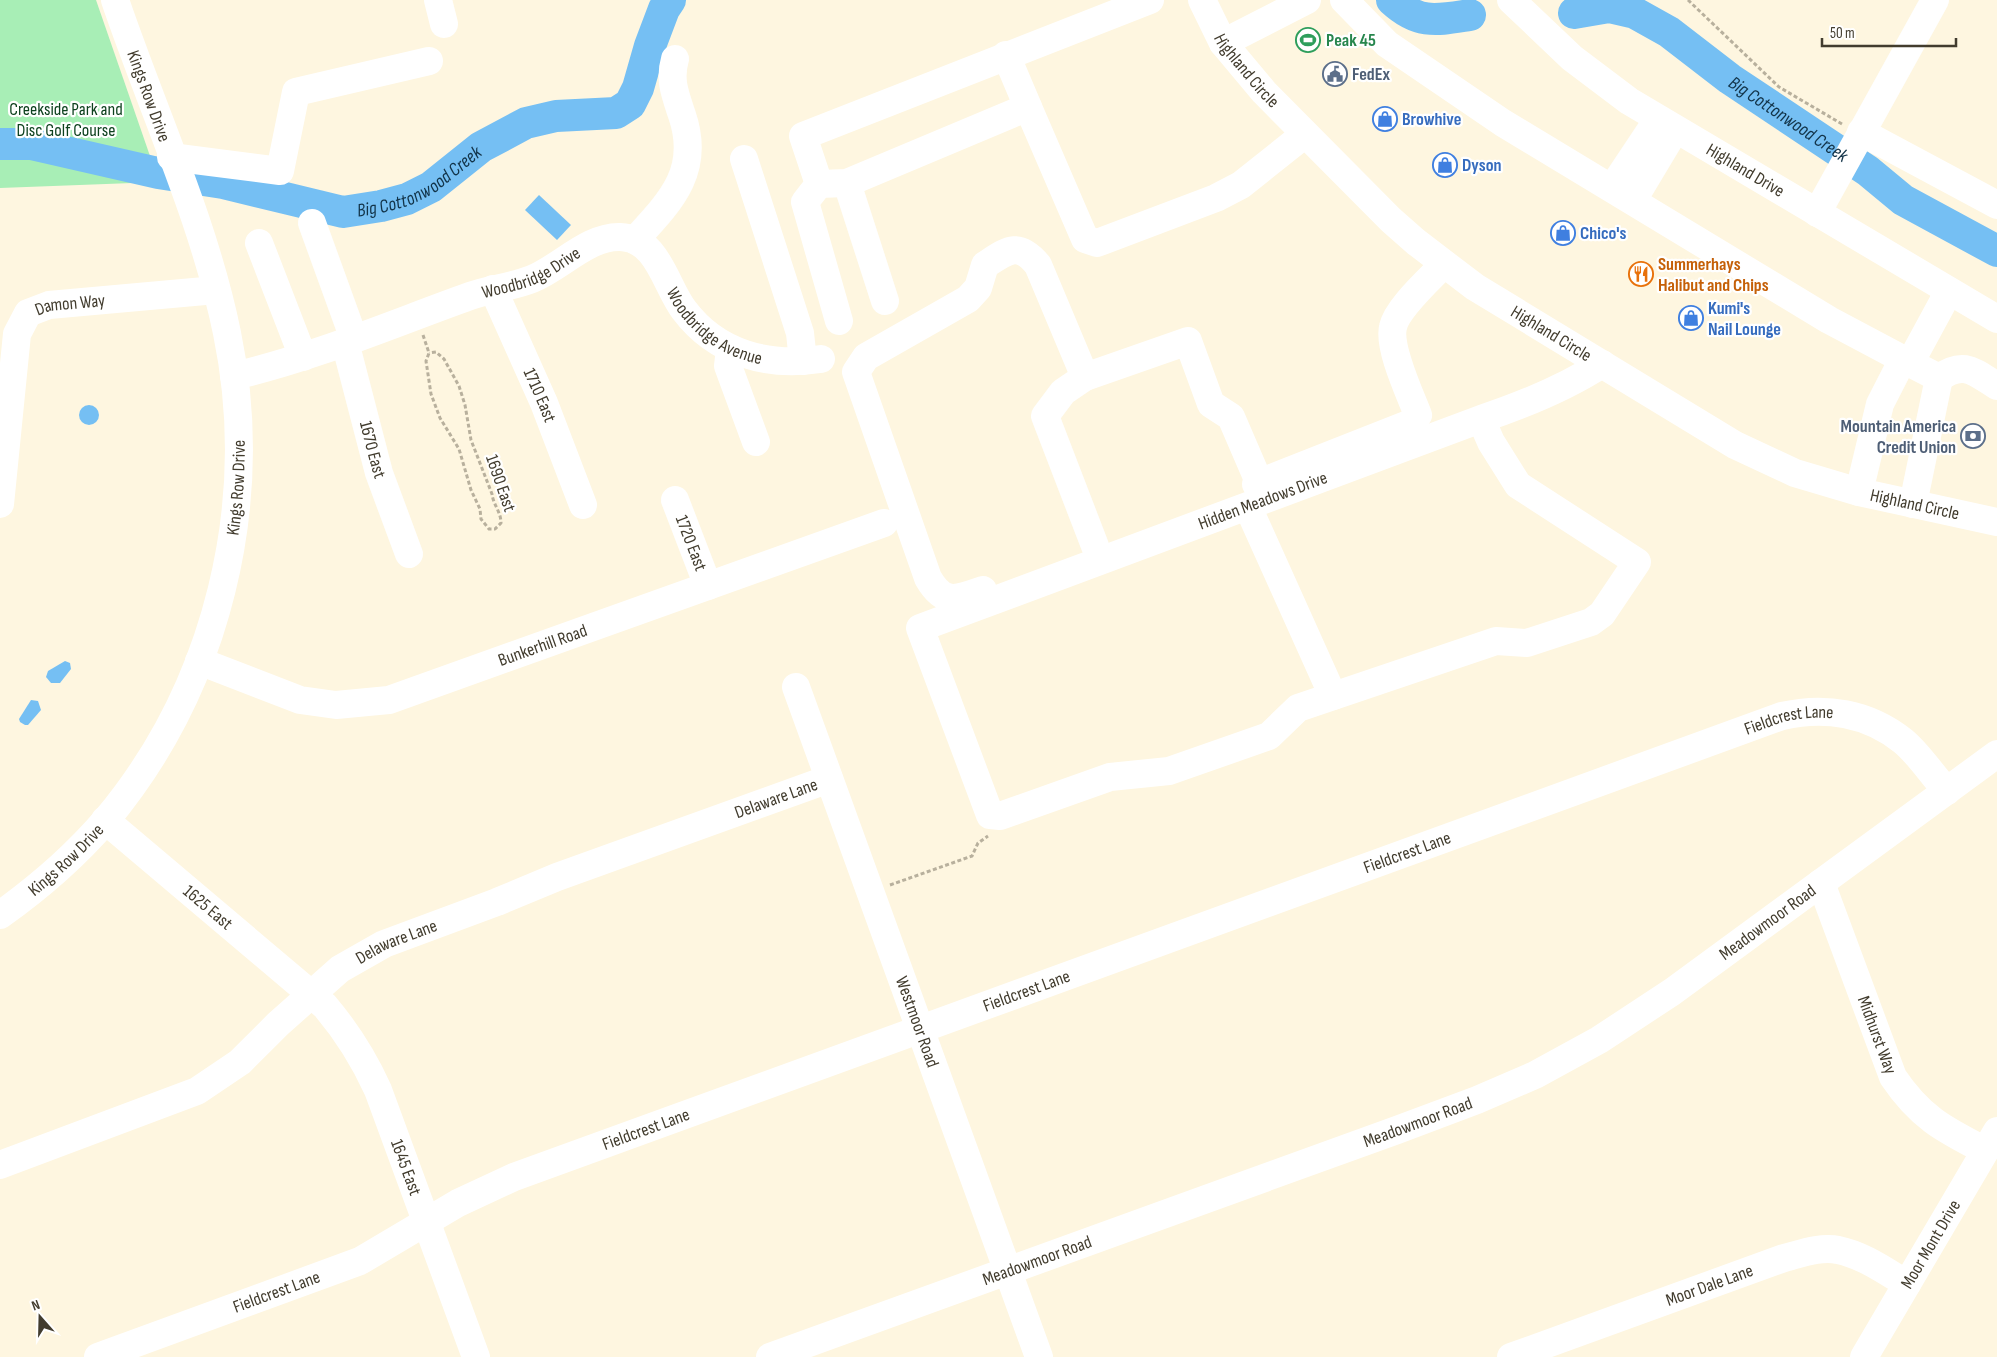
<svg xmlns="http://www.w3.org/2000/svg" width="1997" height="1357" font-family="'Sofia Sans Condensed',sans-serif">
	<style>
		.green { fill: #a8eeb6 }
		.water { fill: #75bff3 }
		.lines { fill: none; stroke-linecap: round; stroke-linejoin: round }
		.river { stroke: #75bff3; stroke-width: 32 }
		.path { stroke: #b8b09d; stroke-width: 3; stroke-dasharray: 4 2.5; stroke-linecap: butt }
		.minor { stroke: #fff; stroke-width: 28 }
		.major { stroke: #fff; stroke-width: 28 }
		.labels { text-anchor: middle; stroke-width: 4.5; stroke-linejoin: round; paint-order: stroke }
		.leisure-label { font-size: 18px; font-weight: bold; fill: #27864d; stroke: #fff; text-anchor: start }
		.street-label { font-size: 18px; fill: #423c2e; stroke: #fff }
		.service-label { font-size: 18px; font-weight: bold; fill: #4e5e75; stroke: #fff; text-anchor: start }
		.park-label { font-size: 18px; fill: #0d411e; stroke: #fff }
		.shop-label { font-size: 18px; font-weight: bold; fill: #366cbe; stroke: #fff; text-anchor: start }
		.food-label { font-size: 18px; font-weight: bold; fill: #c56008; stroke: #fff; text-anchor: start }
		.water-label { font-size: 19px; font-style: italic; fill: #123348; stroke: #fff }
	</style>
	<rect width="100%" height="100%" fill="#fef6e0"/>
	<!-- green -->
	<polygon class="green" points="0,0 96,0 159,182 0,188"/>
	<!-- water -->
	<g class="water">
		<polygon points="539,195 571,225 557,240 525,210"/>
		<circle cx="89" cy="415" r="10"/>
		<polygon points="65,661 70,663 71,669 60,683 51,683 46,677 48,671"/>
		<polygon points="31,700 38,701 41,710 28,725 25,725 20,722 19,719"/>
	</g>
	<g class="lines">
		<!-- river -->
		<g class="river">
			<path d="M1392,0C1419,25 1437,20 1470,15"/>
			<path id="s1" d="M1574,13L1609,7L1635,13L1669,32L1730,79L1868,171L1903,200L1997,251"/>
			<path id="s2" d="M0,144H31L158,173L223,183L343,212L381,206L407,199L431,187L481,147L526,123L556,116L616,113L630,104L638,88L650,46L664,9L670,0"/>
		</g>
		<!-- path -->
		<g class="path">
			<polyline points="1688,0 1779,87 1842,124"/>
			<path d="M423,335L429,353L426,361L431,394L440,418L459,449L471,490L480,509L481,519L489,529H495L501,523C501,512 493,504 492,494L471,440L465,405L459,386L444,359L436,352L429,353"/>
			<polyline points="890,885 972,856 978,843 988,836"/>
		</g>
		<!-- minor -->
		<g class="minor">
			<polyline points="438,0 444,24"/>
			<path id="s3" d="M1202,0L1223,43L1264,92L1391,220L1416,242L1475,287L1735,445L1795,473L1859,492L1997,522"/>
			<polyline points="1344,0 1387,44 1503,123 1829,320 1910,363 1949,291"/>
			<polyline points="1223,43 1307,0"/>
			<polyline points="1006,55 1028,107"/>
			<polyline points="1861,132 1997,205"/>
			<polyline points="171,157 280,171 296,92 429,61"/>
			<polyline points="744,159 800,333 803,361"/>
			<polyline points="847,183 885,301"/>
			<polyline points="819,184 847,183 1028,107 1085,239 1097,243 1216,198 1241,185 1305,134"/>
			<polyline points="1612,188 1658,119"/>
			<polyline points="1633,200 1675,130"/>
			<polyline points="1817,213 1935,0"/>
			<polyline points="312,223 354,339"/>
			<path d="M635,240C671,201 701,171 682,115C675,94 669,80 675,59"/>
			<polyline points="259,243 303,357"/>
			<path id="s4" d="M493,289L544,403L583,505"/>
			<polyline points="839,321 805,202 819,184 803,136 1150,0"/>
			<path id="s5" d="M345,342L379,473L409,554"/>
			<polyline points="730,349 728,366 756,442"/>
			<polyline points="1910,363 1939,378 1913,504"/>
			<path id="s6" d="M234,376C315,357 392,324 470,296C490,289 512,287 532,279C560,268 588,236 620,237C658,238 665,285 684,310C717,354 768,367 821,359"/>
			<polyline points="1085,377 1063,392 1045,416 1095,546"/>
			<path d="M1939,378C1964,360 1974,372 1997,386"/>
			<path id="s7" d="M1481,419L1491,442L1518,485L1637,562L1602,614L1591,622L1527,643L1496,641L1298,708L1269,736L1169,771L1110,777L1000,816L990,815L920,628L1481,419C1523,405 1565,388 1602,364"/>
			<path d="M1256,484L1411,423L1418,415C1410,394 1388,348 1393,327C1397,308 1430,279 1444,264"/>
			<polyline points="1859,492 1880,404 1903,359"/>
			<path id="s8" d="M675,500L708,586"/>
			<path id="s9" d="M0,504L17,334L28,313L49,305L216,290"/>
			<polyline points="1248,507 1333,696"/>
			<path d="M983,590C957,599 944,606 928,578L856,372L866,357L968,299L978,288L985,265C1008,250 1018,241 1038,265L1085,377L1188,341L1211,404L1231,417L1259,482"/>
			<path id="s10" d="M199,661L300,700L336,705L389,700L884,523"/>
			<path id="s11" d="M796,687L1039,1357"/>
			<path id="s12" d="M105,820L325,1006C347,1032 364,1059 378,1090L476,1357"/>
			<path id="s13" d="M1821,883L1893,1077C1920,1117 1943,1129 1984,1150"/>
			<path id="s14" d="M0,915C38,888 75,856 106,820C218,686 262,503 227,333C204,220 152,109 115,0"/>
			<path id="s15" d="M0,1165L197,1091L240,1062L278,1024L340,969L384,944L497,902L557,877L829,779"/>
			<path id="s16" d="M98,1357L360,1261L458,1203L514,1177L1782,716C1825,706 1868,713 1903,741C1919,754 1932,775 1947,791"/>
			<path id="s17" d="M770,1357L1397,1130L1477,1100L1535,1075L1599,1040L1672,992L1997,754"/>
			<path id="s18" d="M1511,1357L1784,1258C1800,1254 1821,1246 1838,1250C1863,1255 1885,1271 1907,1284"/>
			<path id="s19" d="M1864,1357L1997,1131"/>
		</g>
		<!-- major -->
		<path class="major" id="s20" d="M1511,0L1572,58L1629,101L1997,319"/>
	</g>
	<!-- icons -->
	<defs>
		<symbol id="stadium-ring" viewBox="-11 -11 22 22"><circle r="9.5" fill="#fff" stroke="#2e9e5b" stroke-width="1.5"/><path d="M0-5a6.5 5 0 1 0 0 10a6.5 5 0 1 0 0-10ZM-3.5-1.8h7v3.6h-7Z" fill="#2e9e5b"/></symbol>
		<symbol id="civic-ring" viewBox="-11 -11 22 22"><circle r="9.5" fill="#fff" stroke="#5c6f8a" stroke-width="1.5"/><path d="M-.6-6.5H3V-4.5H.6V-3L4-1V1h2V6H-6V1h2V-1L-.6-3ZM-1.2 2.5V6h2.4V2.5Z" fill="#5c6f8a"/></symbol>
		<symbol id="shop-ring" viewBox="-11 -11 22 22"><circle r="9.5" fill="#fff" stroke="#3f7fe0" stroke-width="1.5"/><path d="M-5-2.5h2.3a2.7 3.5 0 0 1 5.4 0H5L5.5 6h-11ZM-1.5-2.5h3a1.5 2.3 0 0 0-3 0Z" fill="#3f7fe0"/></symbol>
		<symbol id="restaurant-ring" viewBox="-11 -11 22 22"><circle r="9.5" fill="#fff" stroke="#e8710a" stroke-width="1.5"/><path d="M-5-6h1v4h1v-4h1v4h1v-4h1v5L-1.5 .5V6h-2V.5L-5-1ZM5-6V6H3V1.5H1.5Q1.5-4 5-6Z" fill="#e8710a"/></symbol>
		<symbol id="bank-ring" viewBox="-11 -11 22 22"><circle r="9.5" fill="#fff" stroke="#5c6f8a" stroke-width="1.5"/><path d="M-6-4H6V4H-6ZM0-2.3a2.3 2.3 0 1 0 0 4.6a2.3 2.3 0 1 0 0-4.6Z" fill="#5c6f8a"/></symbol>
	</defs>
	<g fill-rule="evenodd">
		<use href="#stadium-ring" x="1294" y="26" width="28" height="28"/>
		<use href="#civic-ring" x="1321" y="60" width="28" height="28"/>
		<use href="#shop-ring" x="1371" y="105" width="28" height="28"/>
		<use href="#shop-ring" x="1431" y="151" width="28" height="28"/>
		<use href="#shop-ring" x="1549" y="219" width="28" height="28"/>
		<use href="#restaurant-ring" x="1627" y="260" width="28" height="28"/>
		<use href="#shop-ring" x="1677" y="304" width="28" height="28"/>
		<use href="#bank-ring" x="1959" y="422" width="28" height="28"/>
	</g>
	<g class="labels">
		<!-- leisure labels -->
		<g class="leisure-label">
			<text x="1326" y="46">Peak 45</text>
		</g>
		<!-- street labels -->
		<g class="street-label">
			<text dy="6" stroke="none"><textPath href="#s3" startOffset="84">Highland Circle</textPath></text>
			<text transform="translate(149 96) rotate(70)" y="6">Kings Row Drive</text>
			<text dy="6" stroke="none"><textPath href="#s20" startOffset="291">Highland Drive</textPath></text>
			<text dy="6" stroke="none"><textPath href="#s6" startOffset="315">Woodbridge Drive</textPath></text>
			<text dy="6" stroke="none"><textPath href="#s9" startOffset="238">Damon Way</textPath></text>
			<text dy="6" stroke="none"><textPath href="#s6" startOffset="549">Woodbridge Avenue</textPath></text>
			<text dy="6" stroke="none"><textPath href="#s3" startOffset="489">Highland Circle</textPath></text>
			<text dy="6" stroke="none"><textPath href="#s4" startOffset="116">1710 East</textPath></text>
			<text dy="6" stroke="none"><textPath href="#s5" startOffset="111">1670 East</textPath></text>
			<text transform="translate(501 483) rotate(71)" y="6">1690 East</text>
			<text dy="6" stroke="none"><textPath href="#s14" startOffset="506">Kings Row Drive</textPath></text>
			<text dy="6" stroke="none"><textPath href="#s7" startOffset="1499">Hidden Meadows Drive</textPath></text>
			<text dy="6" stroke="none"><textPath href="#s3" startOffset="894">Highland Circle</textPath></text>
			<text dy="6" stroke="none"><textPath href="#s8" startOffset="46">1720 East</textPath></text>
			<text dy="6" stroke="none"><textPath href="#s10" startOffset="361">Bunkerhill Road</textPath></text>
			<text dy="6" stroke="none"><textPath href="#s16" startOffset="1810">Fieldcrest Lane</textPath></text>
			<text dy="6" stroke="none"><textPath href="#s15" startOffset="868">Delaware Lane</textPath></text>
			<text dy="6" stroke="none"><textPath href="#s16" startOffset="1405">Fieldcrest Lane</textPath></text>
			<text dy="6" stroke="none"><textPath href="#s14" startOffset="86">Kings Row Drive</textPath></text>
			<text dy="6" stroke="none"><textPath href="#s12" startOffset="135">1625 East</textPath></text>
			<text dy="6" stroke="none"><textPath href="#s17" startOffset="1094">Meadowmoor Road</textPath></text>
			<text dy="6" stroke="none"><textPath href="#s15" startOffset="462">Delaware Lane</textPath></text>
			<text dy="6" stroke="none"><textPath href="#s16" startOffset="1000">Fieldcrest Lane</textPath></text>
			<text dy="6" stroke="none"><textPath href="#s11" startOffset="356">Westmoor Road</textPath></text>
			<text dy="6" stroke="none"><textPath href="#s13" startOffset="162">Midhurst Way</textPath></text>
			<text dy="6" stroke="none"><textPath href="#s17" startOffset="689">Meadowmoor Road</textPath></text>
			<text dy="6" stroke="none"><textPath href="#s16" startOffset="595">Fieldcrest Lane</textPath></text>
			<text dy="6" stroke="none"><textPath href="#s12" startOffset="470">1645 East</textPath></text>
			<text dy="6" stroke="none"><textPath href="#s19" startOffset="131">Moor Mont Drive</textPath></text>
			<text dy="6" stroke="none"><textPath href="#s17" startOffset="284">Meadowmoor Road</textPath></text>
			<text dy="6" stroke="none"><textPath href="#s18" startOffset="211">Moor Dale Lane</textPath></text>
			<text dy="6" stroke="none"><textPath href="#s16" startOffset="190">Fieldcrest Lane</textPath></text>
		</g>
		<!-- service labels -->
		<g class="service-label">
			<text x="1352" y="80">FedEx</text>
			<text x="1956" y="432" text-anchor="end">Mountain America<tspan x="1956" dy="21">Credit Union</tspan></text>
		</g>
		<!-- park labels -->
		<g class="park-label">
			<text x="66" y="115">Creekside Park and<tspan x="66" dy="21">Disc Golf Course</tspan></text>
		</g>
		<!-- shop labels -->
		<g class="shop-label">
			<text x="1402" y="125">Browhive</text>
			<text x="1462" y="171">Dyson</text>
			<text x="1580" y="239">Chico's</text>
			<text x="1708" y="314">Kumi's<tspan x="1708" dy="21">Nail Lounge</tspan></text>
		</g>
		<!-- food labels -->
		<g class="food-label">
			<text x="1658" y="270">Summerhays<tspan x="1658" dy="21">Halibut and Chips</tspan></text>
		</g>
		<!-- water labels -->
		<g class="water-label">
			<text dy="7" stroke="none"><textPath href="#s1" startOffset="249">Big Cottonwood Creek</textPath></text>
			<text dy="7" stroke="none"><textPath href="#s2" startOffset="434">Big Cottonwood Creek</textPath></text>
		</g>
	</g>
	<!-- north arrow -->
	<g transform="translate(40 1317) rotate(340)" stroke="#ffffff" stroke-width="4" paint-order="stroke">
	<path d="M0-4L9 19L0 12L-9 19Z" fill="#423c2e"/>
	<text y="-8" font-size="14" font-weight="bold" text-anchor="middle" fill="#423c2e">N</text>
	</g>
	<!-- scale -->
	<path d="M1822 38v8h134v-8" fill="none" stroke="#423c2e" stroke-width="2.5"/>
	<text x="1830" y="38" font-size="15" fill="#423c2e" stroke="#ffffff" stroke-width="4" paint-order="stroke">50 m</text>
</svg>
